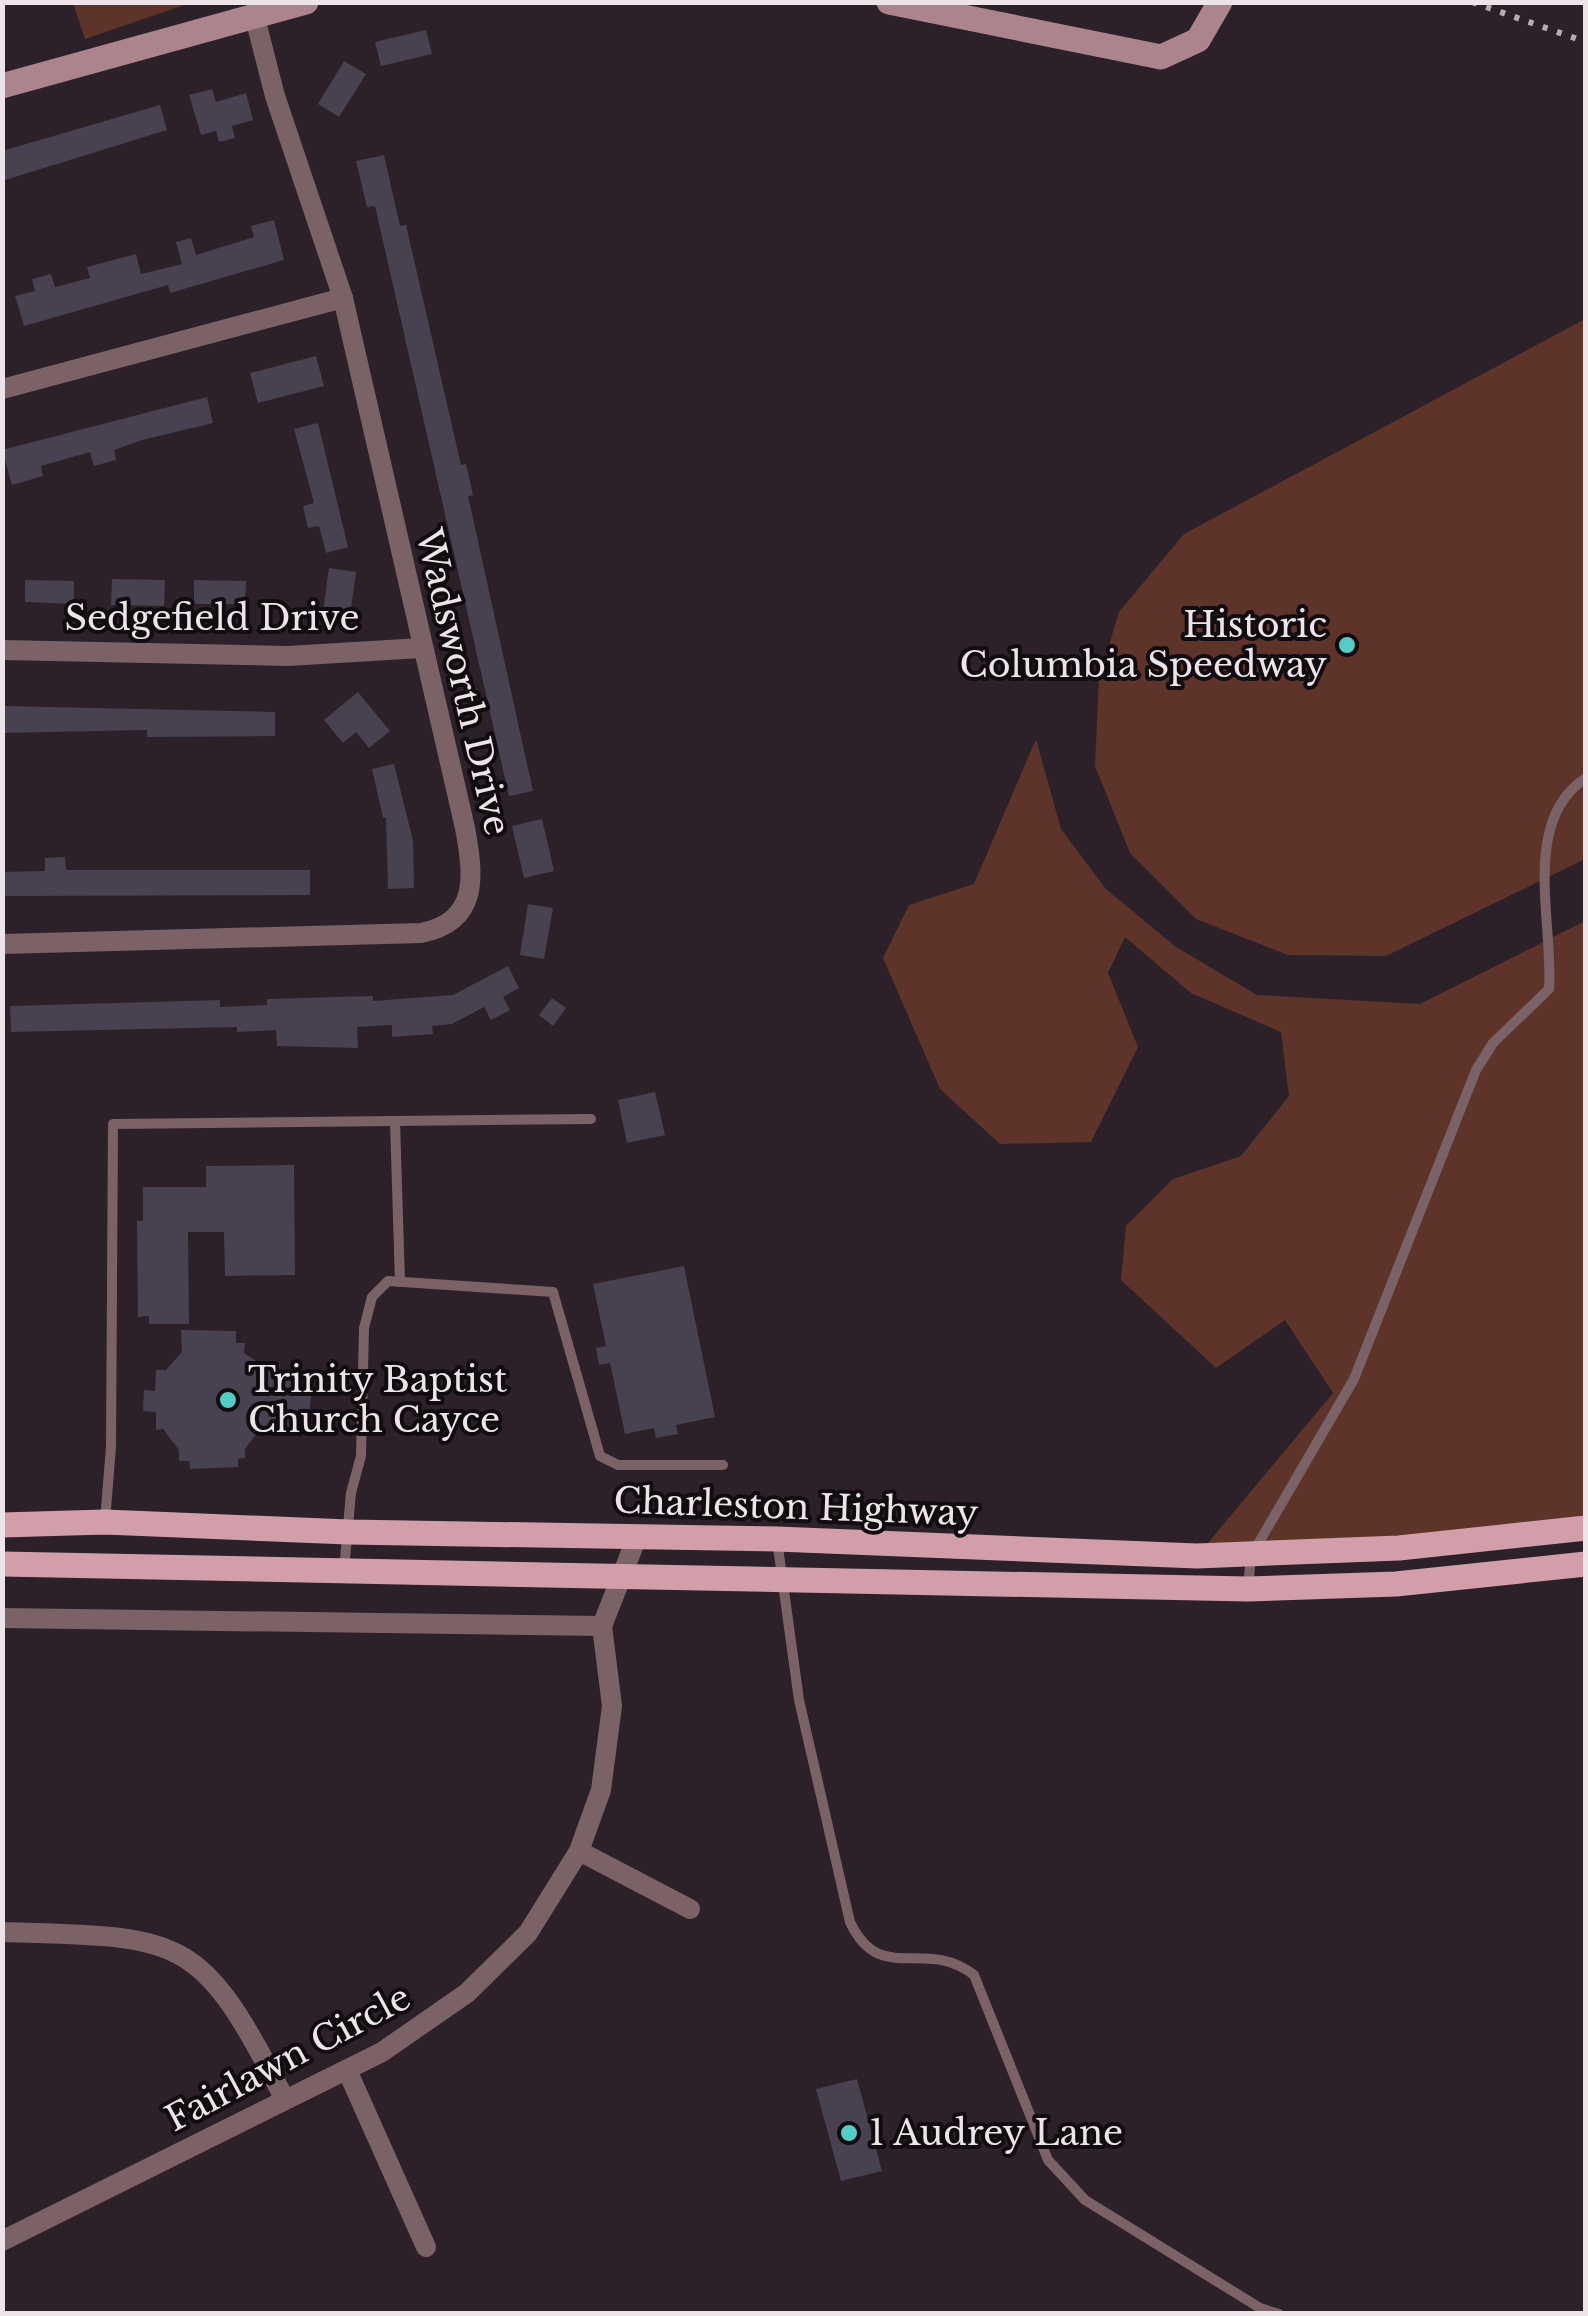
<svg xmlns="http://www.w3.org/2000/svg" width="1588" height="2316" font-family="'Libre Baskerville',serif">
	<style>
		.green { fill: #5e342a }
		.building { fill: #484150 }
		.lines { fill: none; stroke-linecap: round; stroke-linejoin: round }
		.lane { stroke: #7b6267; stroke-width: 10 }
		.street { stroke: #7b6267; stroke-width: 20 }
		.secondary { stroke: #ac848d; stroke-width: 25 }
		.primary { stroke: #d29eaa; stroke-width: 25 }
		.rail { stroke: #b6acb3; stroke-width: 6; stroke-dasharray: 5 10; stroke-linecap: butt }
		.poi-dot { fill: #54cdc6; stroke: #110c10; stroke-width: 4 }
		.labels { text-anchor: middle; stroke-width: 8; stroke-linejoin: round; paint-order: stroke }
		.street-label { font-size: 35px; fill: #ede4ea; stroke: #110c10 }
		.poi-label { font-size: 35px; fill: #ede4ea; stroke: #110c10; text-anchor: start }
	</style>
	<rect width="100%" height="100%" fill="#2c2029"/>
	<!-- green -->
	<g class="green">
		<polygon points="73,3 73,2 190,3 85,39"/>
		<polygon points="1585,319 1585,859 1386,956 1288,955 1196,919 1130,853 1095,766 1099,678 1119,612 1184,534"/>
		<polygon points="1036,739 1061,829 1106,889 1176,947 1257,995 1420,1004 1585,921 1585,1522 1197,1556 1333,1393 1285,1320 1216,1368 1121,1280 1126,1226 1173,1179 1241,1156 1289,1096 1281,1032 1191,993 1125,937 1108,973 1138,1047 1091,1142 1000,1144 940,1089 883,958 909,905 974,884"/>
	</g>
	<!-- building -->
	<g class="building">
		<polygon points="426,30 432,54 381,66 375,42"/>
		<polygon points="344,61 366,74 339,117 318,104"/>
		<polygon points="212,89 216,102 246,93 253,120 232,126 235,138 219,142 216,131 201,135 189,95"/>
		<polygon points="160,105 167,130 2,181 2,151"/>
		<polygon points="384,155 400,226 406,225 461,465 466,464 473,495 468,496 533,791 509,796 375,206 367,207 356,161"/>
		<polygon points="274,220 284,260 170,293 168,285 24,326 15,296 35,291 32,279 51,274 55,287 90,278 87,267 136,254 141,274 182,264 176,242 191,238 196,255 254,237 251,226"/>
		<polygon points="316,356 324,386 258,403 250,373"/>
		<polygon points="207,397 213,423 142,440 114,450 116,460 94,466 90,452 41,466 43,476 12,485 2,450"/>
		<polygon points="318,423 348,547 326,553 319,526 308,528 303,506 314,503 294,429"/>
		<polygon points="329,568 356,572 349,623 322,619"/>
		<polygon points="112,579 165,580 164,606 111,605"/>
		<polygon points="25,580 74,581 74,604 25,602"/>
		<polygon points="194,580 246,581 245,604 194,604"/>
		<polygon points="358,692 390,731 369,748 356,732 343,743 324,720"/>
		<polygon points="2,706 275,712 275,736 147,737 147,730 2,733"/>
		<polygon points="394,764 413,841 414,888 388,889 386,818 383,818 372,769"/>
		<polygon points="542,819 554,871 524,878 512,826"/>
		<polygon points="65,857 66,870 310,870 310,895 2,896 2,872 45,871 45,858"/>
		<polygon points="528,904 553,908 544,959 520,955"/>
		<polygon points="508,966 519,988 503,997 510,1010 491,1020 484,1007 452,1024 432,1026 433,1034 392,1037 392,1025 357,1027 358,1048 277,1046 276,1030 237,1032 237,1027 11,1032 10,1006 220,1000 220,1007 267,1005 267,999 373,996 373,1001 453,995"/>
		<polygon points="552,998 566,1008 553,1026 539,1015"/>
		<polygon points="655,1092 665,1135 627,1143 618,1100"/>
		<polygon points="294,1165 295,1275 225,1276 224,1232 188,1232 189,1324 149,1324 149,1316 138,1317 137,1221 143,1221 143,1187 206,1187 206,1166"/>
		<polygon points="684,1266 715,1417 676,1425 678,1434 656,1438 654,1428 625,1434 610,1363 599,1365 596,1348 606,1346 593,1284"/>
		<polygon points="181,1330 236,1331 236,1343 245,1343 244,1353 261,1364 280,1364 280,1374 297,1374 297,1381 307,1382 307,1388 312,1388 308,1423 297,1423 297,1431 258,1432 245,1449 245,1458 238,1459 238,1467 190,1469 189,1461 179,1461 179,1450 163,1429 156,1430 156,1412 143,1411 144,1390 155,1391 156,1370 166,1370 182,1352"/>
		<polygon points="857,2079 882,2171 841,2181 816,2089"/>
	</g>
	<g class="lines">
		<!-- lane -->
		<g class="lane">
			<polyline points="395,1121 400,1282"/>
			<polyline points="105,1521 111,1447 113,1124 591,1119"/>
			<path d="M777,1540L799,1700L850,1922C881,1987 923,1936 974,1975L1048,2160L1085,2200L1260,2308L1279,2314"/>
			<polyline points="344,1570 351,1493 361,1456 364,1328 372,1297 388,1281 553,1292 600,1456 618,1465 723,1465"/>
			<path d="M1248,1588L1251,1556L1354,1379L1476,1070L1493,1043L1549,989C1554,925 1520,820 1586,778"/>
		</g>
		<!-- street -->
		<g class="street">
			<polyline points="2,389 343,298"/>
			<polyline points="2,650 288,656 421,648"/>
			<path d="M2,944L421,933C479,921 474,877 465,828L343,298L275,96L255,18"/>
			<polyline points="2,1618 602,1626"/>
			<polyline points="579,1851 690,1909"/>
			<path d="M2,1932C183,1937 199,1932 284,2098"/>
			<polyline points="347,2070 426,2247"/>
			<polyline points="2,2241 382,2052 467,1993 528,1933 579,1851 601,1790 612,1706 602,1626 637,1537"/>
		</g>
		<!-- secondary -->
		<g class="secondary">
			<polyline points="889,2 1161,57 1198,40 1220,2"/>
			<polyline points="2,86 306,2"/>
		</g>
		<!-- primary -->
		<g class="primary">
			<polyline points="2,1525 105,1522 348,1532 777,1539 1197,1556 1399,1548 1586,1528"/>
			<polyline points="2,1564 1248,1589 1396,1584 1586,1564"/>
		</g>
		<!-- rail -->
		<polyline class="rail" points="1472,2 1586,42"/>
	</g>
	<!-- markers -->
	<g class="poi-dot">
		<circle cx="1347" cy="645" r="10"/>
		<circle cx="228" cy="1400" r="10"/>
		<circle cx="849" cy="2133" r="10"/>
	</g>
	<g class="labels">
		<!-- street labels -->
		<g class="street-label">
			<text x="212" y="630">Sedgefield Drive</text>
			<text transform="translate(463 682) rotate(77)" y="12">Wadsworth Drive</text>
			<text transform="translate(796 1507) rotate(2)" y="12">Charleston Highway</text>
			<text transform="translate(288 2058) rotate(-28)" y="12">Fairlawn Circle</text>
		</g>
		<!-- poi labels -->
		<g class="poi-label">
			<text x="1327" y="637" text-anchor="end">Historic<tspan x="1327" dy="40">Columbia Speedway</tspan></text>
			<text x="248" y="1392">Trinity Baptist<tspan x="248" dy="40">Church Cayce</tspan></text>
			<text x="869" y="2145">1 Audrey Lane</text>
		</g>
	</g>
	<!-- border -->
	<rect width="1588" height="2316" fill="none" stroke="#ede4ea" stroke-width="10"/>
</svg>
